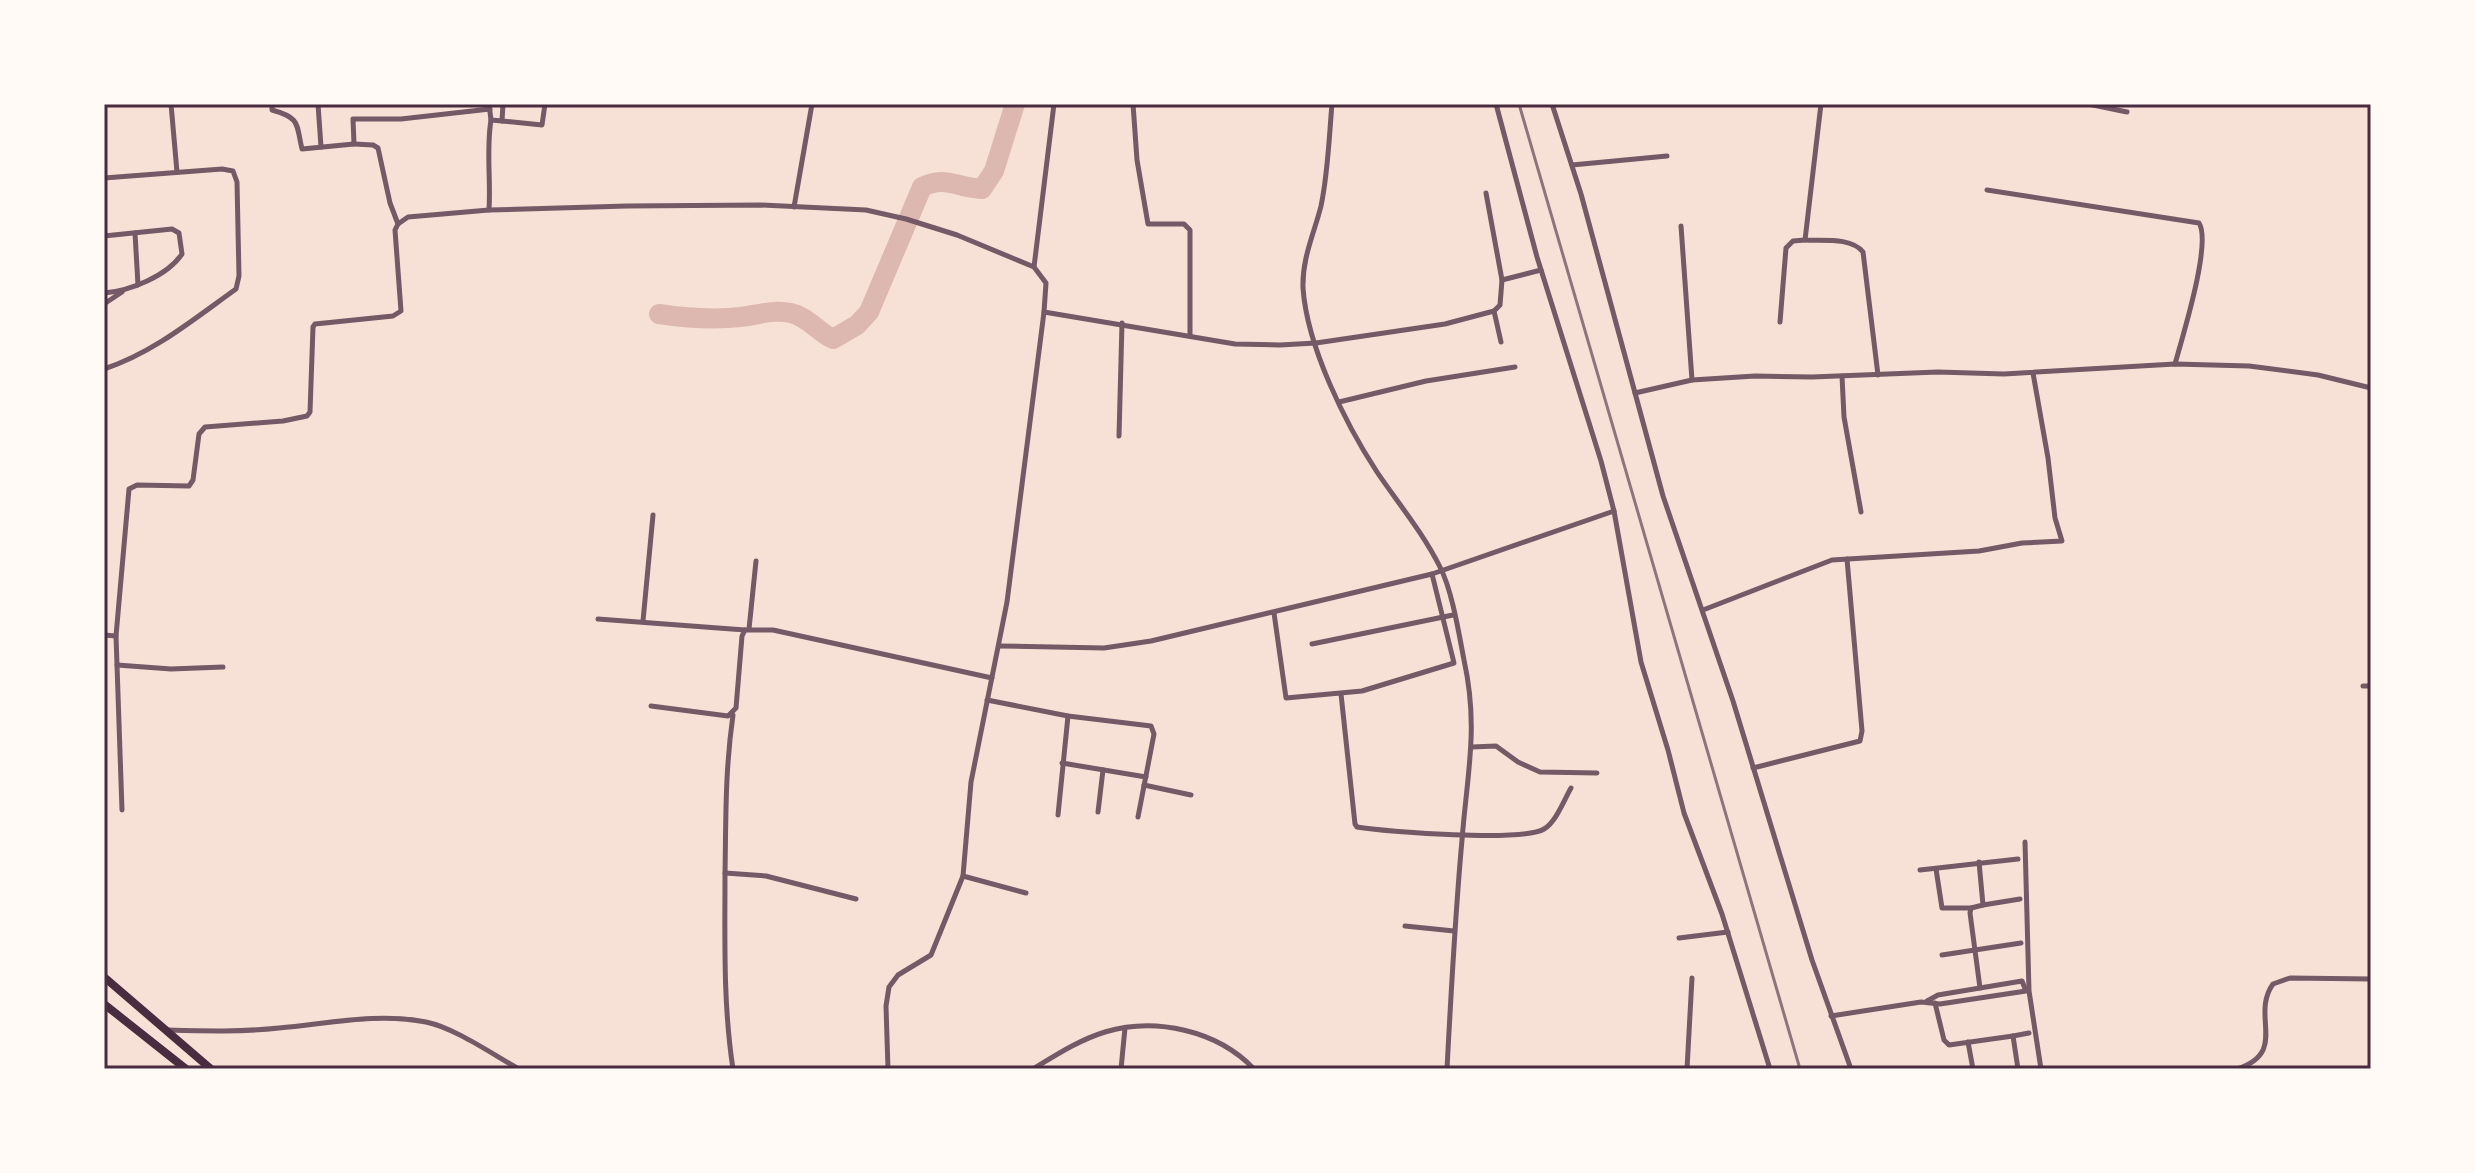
<svg xmlns="http://www.w3.org/2000/svg" width="2475" height="1173" font-family="'Noto Sans',sans-serif">
	<style>
		.lines { fill: none; stroke-linecap: round; stroke-linejoin: round }
		.river { stroke: #dcb8b0; stroke-width: 20 }
		.minor { stroke: #755966; stroke-width: 5 }
		.trunk { stroke: #4a2c40; stroke-width: 8 }
		.rail { stroke: #8f747c; stroke-width: 3 }
		.neatline { fill: none; stroke: #4a2c40; stroke-width: 3 }
	</style>
	<rect width="100%" height="100%" fill="#f7e1d7"/>
	<g class="lines">
		<!-- river -->
		<path class="river" d="M659,314C686,318 714,320 741,317C759,315 773,309 791,313C808,317 818,332 833,339L857,325L869,312L922,187C946,175 957,188 982,189L994,171L1015,104"/>
		<!-- minor -->
		<g class="minor">
			<polyline points="171,104 177,172"/>
			<path d="M272,104V110C301,118 296,124 302,149L354,144L353,119H401L490,109"/>
			<polyline points="318,104 321,147"/>
			<polyline points="489,104 491,120"/>
			<polyline points="1133,104 1137,160 1148,224 1184,224 1190,230 1190,335"/>
			<path d="M1332,104C1329,138 1328,173 1321,206C1314,234 1302,258 1303,288C1307,346 1345,423 1377,472C1398,503 1423,533 1440,567C1452,590 1459,634 1464,660C1479,728 1467,774 1462,840C1455,916 1451,993 1447,1069"/>
			<polyline points="1496,104 1537,257 1601,461 1614,511 1641,662 1668,750 1684,813 1722,914 1770,1069"/>
			<polyline points="1552,104 1581,194 1663,496 1733,701 1812,960 1851,1069"/>
			<path d="M1821,104L1805,240C1823,241 1851,237 1863,252L1878,375"/>
			<polyline points="2088,104 2127,112"/>
			<polyline points="502,121 542,125 545,104"/>
			<polyline points="354,144 373,145 378,148 390,203 398,224"/>
			<polyline points="1572,165 1667,156"/>
			<path d="M104,178L222,169L233,171L237,182L239,276L236,289C194,319 153,353 104,369"/>
			<path d="M1987,190L2199,223C2212,243 2182,338 2175,364"/>
			<polyline points="1486,193 1502,280"/>
			<polyline points="794,207 812,104"/>
			<path d="M489,210C491,180 486,150 491,120L502,121L503,104"/>
			<polyline points="1681,226 1692,380"/>
			<polyline points="135,233 138,285"/>
			<path d="M104,236L172,229L179,233L182,254C167,276 130,291 104,293"/>
			<polyline points="1034,267 1054,104"/>
			<polyline points="104,304 122,292"/>
			<polyline points="1494,311 1501,342"/>
			<polyline points="1780,322 1786,248 1793,241 1805,240"/>
			<polyline points="1842,376 1844,417 1861,512"/>
			<polyline points="1635,393 1692,380 1755,376 1812,377 1938,372 2004,374 2175,364 2249,366 2318,375 2371,388"/>
			<polyline points="1339,402 1426,381 1515,367"/>
			<polyline points="1119,436 1122,323"/>
			<polyline points="1703,610 1832,560 1979,551 2022,543 2062,541 2055,518 2048,458 2033,373"/>
			<polyline points="1274,613 1286,698 1362,691 1454,663 1432,574"/>
			<polyline points="598,619 745,630"/>
			<polyline points="643,621 653,515"/>
			<polyline points="749,629 756,561"/>
			<polyline points="104,635 116,636 129,489 137,485 189,486 193,480 199,434 205,427 283,421 307,416 310,412 313,327 315,324 393,316 401,311 395,230 398,224 408,217 489,210 627,206 761,205 866,210 906,219 957,235 1034,267 1046,283 1044,312"/>
			<polyline points="116,636 122,810"/>
			<polyline points="1312,644 1453,615"/>
			<polyline points="999,646 1104,648 1151,641 1432,574 1614,511"/>
			<polyline points="117,665 171,669 223,667"/>
			<polyline points="2363,686 2371,686"/>
			<path d="M1341,694L1355,824L1357,827C1386,832 1523,842 1544,829C1556,822 1564,800 1571,788"/>
			<polyline points="987,700 1068,716 1151,726 1154,734 1138,817"/>
			<polyline points="651,706 728,716 736,708 742,636 745,630 773,630 992,678"/>
			<path d="M733,715C725,771 726,818 725,874C725,939 723,1004 733,1069"/>
			<polyline points="1472,747 1496,746 1518,762 1540,772 1597,773"/>
			<polyline points="1062,763 1146,777"/>
			<polyline points="1753,768 1860,741 1862,731 1847,559"/>
			<polyline points="1144,785 1191,795"/>
			<polyline points="1098,812 1103,770"/>
			<polyline points="1058,815 1068,716"/>
			<polyline points="2025,842 2029,991 2041,1069"/>
			<polyline points="1979,862 1983,905 1971,908 1970,913 1980,988"/>
			<polyline points="1936,869 1942,908 1971,908"/>
			<polyline points="1920,870 2018,859"/>
			<polyline points="725,873 766,876 856,899"/>
			<polyline points="963,876 1026,893"/>
			<polyline points="1983,905 2020,899"/>
			<polyline points="1405,926 1454,931"/>
			<polyline points="1679,938 1728,932"/>
			<polyline points="1942,955 2021,943"/>
			<polyline points="1935,1003 1944,1040 1949,1045 2013,1036 2018,1069"/>
			<polyline points="1831,1016 1921,1002 1940,1004 2026,991 2022,981 1938,995 1927,1001"/>
			<path d="M168,1030C205,1031 242,1032 279,1028C327,1024 377,1012 426,1022C455,1028 492,1054 519,1069"/>
			<polyline points="2013,1036 2029,1033"/>
			<polyline points="1968,1042 1973,1069"/>
			<polyline points="888,1069 886,1006 889,987 898,975 931,955 963,876 971,782 1007,602 1044,312 1235,344 1280,345 1316,343 1445,324 1494,311 1500,305 1502,280 1541,270"/>
			<path d="M1033,1069C1056,1055 1079,1040 1105,1032C1155,1017 1217,1030 1254,1069"/>
			<polyline points="1121,1069 1125,1028"/>
			<polyline points="1687,1069 1692,978"/>
			<path d="M2237,1069C2289,1052 2250,1016 2273,984L2290,978L2371,979"/>
		</g>
		<!-- trunk -->
		<g class="trunk">
			<polyline points="104,977 211,1069"/>
			<polyline points="104,1004 186,1069"/>
		</g>
		<!-- rail -->
		<polyline class="rail" points="1519,104 1800,1069"/>
	</g>
	<!-- border -->
	<rect width="2475" height="1173" fill="none" stroke="#fffaf5" stroke-width="212"/>
	<rect x="106" y="106" width="2263" height="961" class="neatline"/>
</svg>
